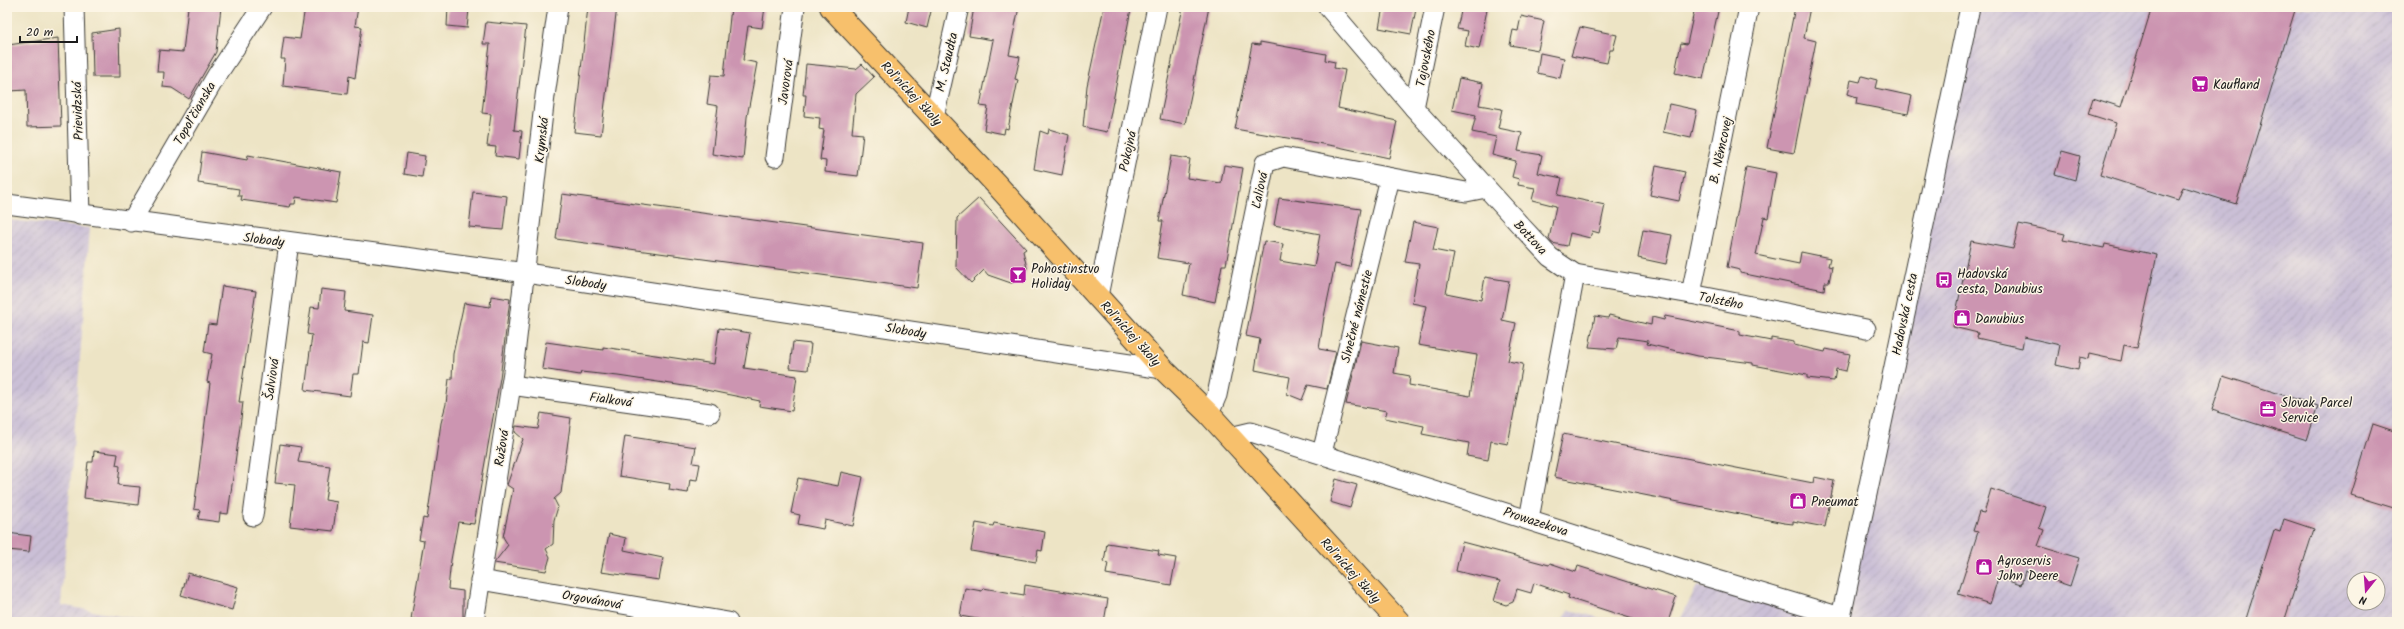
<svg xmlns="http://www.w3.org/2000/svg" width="2404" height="629" font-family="Kalam,sans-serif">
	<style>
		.industrial { fill: url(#industrial-furrows); fill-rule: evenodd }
		.building { fill: #cc95b1 }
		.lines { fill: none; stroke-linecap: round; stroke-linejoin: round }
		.minor-casing { stroke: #3b3a35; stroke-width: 21 }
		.major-casing { stroke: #3b3a35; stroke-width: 24 }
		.minor { stroke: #fff; stroke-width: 19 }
		.major { stroke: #f7c06c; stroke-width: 22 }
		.labels { text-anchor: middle; stroke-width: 3; stroke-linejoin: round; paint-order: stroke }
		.street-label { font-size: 13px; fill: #1c1c1c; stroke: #fcf5e5 }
		.poi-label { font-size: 13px; fill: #1c1c1c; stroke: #fcf5e5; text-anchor: start }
	</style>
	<defs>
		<pattern id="industrial-furrows" width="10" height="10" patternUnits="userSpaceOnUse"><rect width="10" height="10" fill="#cabfd6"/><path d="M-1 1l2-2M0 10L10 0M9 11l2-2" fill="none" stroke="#ada4b7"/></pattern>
	</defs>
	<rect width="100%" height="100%" fill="#fcf5e5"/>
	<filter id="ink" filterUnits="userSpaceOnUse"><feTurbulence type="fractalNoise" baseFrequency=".025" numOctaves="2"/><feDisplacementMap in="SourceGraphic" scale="8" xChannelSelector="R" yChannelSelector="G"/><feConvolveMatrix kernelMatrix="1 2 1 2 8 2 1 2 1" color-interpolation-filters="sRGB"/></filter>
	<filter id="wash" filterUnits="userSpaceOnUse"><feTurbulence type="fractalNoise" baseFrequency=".012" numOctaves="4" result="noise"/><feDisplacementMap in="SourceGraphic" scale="16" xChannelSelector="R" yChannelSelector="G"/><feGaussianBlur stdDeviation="0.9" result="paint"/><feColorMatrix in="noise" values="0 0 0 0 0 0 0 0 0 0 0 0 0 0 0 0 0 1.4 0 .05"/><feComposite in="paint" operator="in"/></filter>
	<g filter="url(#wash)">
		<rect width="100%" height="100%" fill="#ede4c5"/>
		<!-- industrial -->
		<g class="industrial">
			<path d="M1970,7H2397V622H1679L1697,586L1841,617ZM2354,579H2378V603H2354Z"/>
			<polygon points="7,220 90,228 61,605 151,622 7,622"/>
			<polygon points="1570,610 1615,622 1561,622"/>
		</g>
		<g id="blocks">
			<!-- building -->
			<g class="building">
				<polygon points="188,7 221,7 216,52 189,99 172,88 163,87 164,72 157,72 159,50 183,52"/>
				<polygon points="305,7 358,7 355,26 362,27 355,78 349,76 347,94 283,86 285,59 281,59 284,37 300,39"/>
				<polygon points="448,7 469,9 467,28 447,26"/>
				<polygon points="588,7 617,7 601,135 574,132"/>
				<polygon points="731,7 765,7 762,28 748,26 743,60 757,63 747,117 743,159 712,154 718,106 707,104 711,75 724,76"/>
				<polygon points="909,7 932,7 927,28 906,22"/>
				<polygon points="974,7 1019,7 1009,55 1020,57 1015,79 1018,80 1008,129 1005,128 1004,134 984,130 988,107 980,106 993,40 969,36"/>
				<polygon points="1104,7 1131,9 1107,132 1083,127 1087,86"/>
				<polygon points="1183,7 1209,7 1185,124 1160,119"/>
				<polygon points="1383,7 1416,9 1411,34 1379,28"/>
				<polygon points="1462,7 1487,10 1479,49 1465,46 1468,31 1457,29"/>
				<polygon points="1695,7 1719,7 1703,79 1675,73 1681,43 1687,44"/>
				<polygon points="1795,7 1810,7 1804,38 1816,41 1794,153 1767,148"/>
				<polygon points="2152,7 2296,7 2236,204 2183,187 2178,200 2100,175 2116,123 2088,114 2093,98 2121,107"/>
				<polygon points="1521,16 1544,21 1538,50 1510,45 1513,30 1518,31"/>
				<polygon points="486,22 526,26 514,130 522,131 519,159 495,156 496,147 487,146 491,114 482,113 490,44 483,44"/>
				<polygon points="1580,27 1617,35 1613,50 1610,50 1607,63 1571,56"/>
				<polygon points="119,29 120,77 93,77 92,33"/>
				<polygon points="58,38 61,126 27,127 26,90 10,91 8,45"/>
				<polygon points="1260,42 1326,54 1325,60 1335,62 1334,68 1345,70 1338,108 1397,121 1389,158 1334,146 1235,129 1252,44 1260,45"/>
				<polygon points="1540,53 1564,58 1560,78 1537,73"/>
				<polygon points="806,64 856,69 862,64 874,77 856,94 852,133 863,134 858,176 825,172 826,161 820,160 824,130 819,129 820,118 804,116 806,95 803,95"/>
				<polygon points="1862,76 1877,80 1875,88 1912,96 1908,114 1856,104 1857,97 1848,94 1851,80 1860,82"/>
				<polygon points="1459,78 1483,83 1479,105 1502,109 1498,128 1522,133 1518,151 1542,155 1538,173 1562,178 1558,195 1605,205 1599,233 1592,231 1590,238 1570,233 1567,246 1552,243 1549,239 1556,206 1532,200 1535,188 1518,185 1519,179 1512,177 1516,161 1492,155 1496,137 1472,132 1476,115 1452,110"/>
				<polygon points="1669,104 1697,110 1691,138 1663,132"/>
				<polygon points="1049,129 1069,135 1062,175 1034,169 1040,131 1048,134"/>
				<polygon points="2062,151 2080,156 2075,180 2055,174"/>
				<polygon points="202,152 247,160 248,155 341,172 336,203 296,197 295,204 291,204 290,207 241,200 242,196 238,196 239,189 198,183"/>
				<polygon points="407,153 425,156 422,177 404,174"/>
				<polygon points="1171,156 1190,159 1187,178 1221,183 1224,165 1243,168 1226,265 1222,265 1215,302 1183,295 1189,263 1157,258 1163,221 1159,221"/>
				<polygon points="1656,166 1685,172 1679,201 1650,195"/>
				<polygon points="1746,167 1776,173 1768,218 1764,217 1756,255 1799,264 1801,252 1830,258 1828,266 1832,267 1829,282 1825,282 1824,290 1740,273 1740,270 1727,267"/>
				<polygon points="473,192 507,196 503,230 469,227"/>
				<polygon points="562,194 923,243 917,288 556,239"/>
				<polygon points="979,198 1026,249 1023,251 1027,268 1023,280 1011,283 988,275 984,270 971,283 956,267 957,218"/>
				<polygon points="1279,198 1361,209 1350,267 1335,264 1324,317 1319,349 1336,352 1327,389 1308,385 1302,400 1287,394 1290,377 1255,370 1260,339 1246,336 1264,241 1283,244 1280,261 1314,267 1320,234 1274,225"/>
				<polygon points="1413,222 1438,227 1433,250 1454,254 1446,293 1481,300 1485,277 1509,281 1502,320 1516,323 1508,361 1523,364 1508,444 1491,441 1488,460 1467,456 1469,443 1422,434 1424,426 1385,418 1387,411 1346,404 1361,341 1398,348 1394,373 1410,376 1409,385 1470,396 1477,355 1418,345 1426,306 1412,303 1419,264 1405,262"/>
				<polygon points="2019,224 2065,234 2063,240 2084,244 2104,248 2105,244 2157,255 2137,348 2124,345 2121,361 2089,354 2088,359 2080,357 2078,370 2056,365 2060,345 2024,337 2022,348 1977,338 1978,333 1953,327 1971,241 2013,249"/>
				<polygon points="1643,230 1672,235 1666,264 1638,258"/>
				<polygon points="222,286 256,291 239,402 243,402 241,419 228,514 220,513 219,522 198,519 200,510 194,509 210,383 207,382 212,354 204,352 208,324 216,325"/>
				<polygon points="321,289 346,292 344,311 373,315 369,343 363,342 359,374 353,374 350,396 305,390 312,335 307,334 311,307 319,308"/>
				<polygon points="491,296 510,299 500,378 474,524 458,522 451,560 448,589 463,591 463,622 414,622 415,619 411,619 424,541 419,540 423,518 427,519 441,423 446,404 449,379 452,379 453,354 464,303 490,307"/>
				<polygon points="1609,315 1651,325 1652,317 1664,320 1665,316 1740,331 1740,335 1771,341 1771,338 1794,342 1794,345 1825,352 1826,349 1850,354 1846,371 1836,369 1834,381 1807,378 1807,375 1753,365 1753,363 1698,356 1647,344 1648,341 1619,337 1616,349 1589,347 1595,316 1608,318"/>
				<polygon points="719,328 750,333 744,368 797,376 792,411 759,406 760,401 691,387 618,376 581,372 580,375 542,369 546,342 603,350 603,347 714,364"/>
				<polygon points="793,342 811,344 808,370 790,368"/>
				<polygon points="2223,376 2318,406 2307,440 2212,410"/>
				<polygon points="541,413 571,418 561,493 554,499 558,507 554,520 553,544 546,549 550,557 546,571 494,563 508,545 503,537 513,489 507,485 523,439 515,432 516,426 538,429"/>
				<polygon points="2373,424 2397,432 2397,509 2351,495"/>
				<polygon points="1563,434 1813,483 1814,477 1834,481 1825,527 1793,521 1793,524 1784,523 1554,477"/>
				<polygon points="625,436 696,447 693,463 700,464 697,480 690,479 688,493 669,490 670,484 619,476"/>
				<polygon points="280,444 301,447 298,462 330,466 325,500 337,502 333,531 290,526 295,485 275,483"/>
				<polygon points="94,451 118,454 116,465 120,466 118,485 140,487 138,505 84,498 88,462 93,462"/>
				<polygon points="841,472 863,477 853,526 825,520 823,529 798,524 800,515 791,513 798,478 838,486"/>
				<polygon points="1336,479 1357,485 1350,508 1330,502"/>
				<polygon points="1991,489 2046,507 2039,528 2044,530 2038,546 2079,558 2070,586 2025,571 2021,585 1998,578 1990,604 1958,594 1978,532 1973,531 1979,512 1984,513"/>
				<polygon points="2284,519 2314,529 2284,622 2245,622 2274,530 2280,532"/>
				<polygon points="976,523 993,526 994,523 1045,532 1042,551 1038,550 1036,562 971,551"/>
				<polygon points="7,533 31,536 29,552 7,550"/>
				<polygon points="609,534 626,538 624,550 663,558 659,580 601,572"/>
				<polygon points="1462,542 1549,565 1550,563 1576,572 1578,566 1676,597 1668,622 1642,622 1568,598 1569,595 1534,583 1531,593 1517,589 1513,602 1506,605 1494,601 1500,581 1456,571"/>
				<polygon points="1107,543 1159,551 1158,555 1176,558 1171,585 1106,574 1108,563 1104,562"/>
				<polygon points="188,573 238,587 232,610 181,595"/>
				<polygon points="1025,585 1108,599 1104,622 1036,622 1021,619 1020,622 995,622 960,616 965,588 982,591 983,588 1024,595"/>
			</g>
		</g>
	</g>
	<g filter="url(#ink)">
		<use href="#blocks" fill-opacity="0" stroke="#3b3a35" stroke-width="1"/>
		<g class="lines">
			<defs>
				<g id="minor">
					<polyline points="74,7 80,215"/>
					<polyline points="1328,7 1414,108 1521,226 1550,257 1575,274 1529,519"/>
					<polyline points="1414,108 1435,7"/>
					<polyline points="934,117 959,7"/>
					<polyline points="775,157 795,7"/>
					<polyline points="7,204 526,273 1163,369"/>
					<polyline points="131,222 217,75 262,7"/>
					<polyline points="1575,274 1691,294 1866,329"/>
					<polyline points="1691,294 1749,7"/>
					<polyline points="1098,296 1157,7"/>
					<polyline points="511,385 710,413"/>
					<polyline points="1209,414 1217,395 1265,163 1283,157 1466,192 1486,188"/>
					<polyline points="1230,437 1251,432 1701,575 1841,617"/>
					<polyline points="1322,453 1390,178"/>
					<polyline points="253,516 289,242"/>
					<polyline points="480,580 728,622"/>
					<polyline points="474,622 513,372 545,96 558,7"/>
					<polyline points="1840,622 1970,7"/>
				</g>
				<polyline id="major" points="831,7 996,184 1163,369 1209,414 1399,622"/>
			</defs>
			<!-- minor casing -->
			<use href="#minor" class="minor-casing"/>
			<!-- major casing -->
			<use href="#major" class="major-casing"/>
			<!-- minor -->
			<use href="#minor" class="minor"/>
			<!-- major -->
			<use href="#major" class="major"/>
		</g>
	</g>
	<!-- icons -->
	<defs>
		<symbol id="supermarket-square" viewBox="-11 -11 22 22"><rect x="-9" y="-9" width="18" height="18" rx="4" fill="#b5179e" stroke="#fcf5e5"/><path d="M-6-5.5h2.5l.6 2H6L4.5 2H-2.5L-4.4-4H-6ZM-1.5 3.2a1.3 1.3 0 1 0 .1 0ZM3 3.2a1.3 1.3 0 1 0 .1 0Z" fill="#fff"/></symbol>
		<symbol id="bar-square" viewBox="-11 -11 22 22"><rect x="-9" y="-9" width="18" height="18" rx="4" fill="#b5179e" stroke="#fcf5e5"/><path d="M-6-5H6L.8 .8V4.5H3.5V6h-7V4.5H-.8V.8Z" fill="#fff"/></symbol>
		<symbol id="bus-square" viewBox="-11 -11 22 22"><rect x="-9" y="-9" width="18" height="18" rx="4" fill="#b5179e" stroke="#fcf5e5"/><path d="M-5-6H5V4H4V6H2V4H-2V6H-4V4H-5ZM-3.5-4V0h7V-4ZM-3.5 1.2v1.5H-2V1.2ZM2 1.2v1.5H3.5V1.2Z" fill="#fff"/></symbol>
		<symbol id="shop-square" viewBox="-11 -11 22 22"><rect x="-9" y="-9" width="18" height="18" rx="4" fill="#b5179e" stroke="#fcf5e5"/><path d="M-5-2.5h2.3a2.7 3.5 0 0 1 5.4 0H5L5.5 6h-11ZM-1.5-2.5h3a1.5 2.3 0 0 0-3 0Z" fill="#fff"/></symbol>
		<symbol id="office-square" viewBox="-11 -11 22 22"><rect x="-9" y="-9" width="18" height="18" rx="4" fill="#b5179e" stroke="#fcf5e5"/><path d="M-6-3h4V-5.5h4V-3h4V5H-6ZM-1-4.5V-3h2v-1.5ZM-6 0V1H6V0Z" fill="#fff"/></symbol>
	</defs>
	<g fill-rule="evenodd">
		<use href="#supermarket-square" x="2190" y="74" width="20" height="20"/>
		<use href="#bar-square" x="1008" y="265" width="20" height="20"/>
		<use href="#bus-square" x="1934" y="270" width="20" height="20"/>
		<use href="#shop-square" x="1952" y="308" width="20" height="20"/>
		<use href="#office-square" x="2258" y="399" width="20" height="20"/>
		<use href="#shop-square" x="1788" y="491" width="20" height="20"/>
		<use href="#shop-square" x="1974" y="557" width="20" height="20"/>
	</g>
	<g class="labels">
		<!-- street labels -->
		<g class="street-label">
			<text transform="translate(1425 58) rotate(-79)" y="5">Tajovského</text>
			<text transform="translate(946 62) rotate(-77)" y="5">M. Staudta</text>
			<text transform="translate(785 82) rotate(-82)" y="5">Javorová</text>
			<text transform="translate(912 93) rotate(47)" y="5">Roľníckej školy</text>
			<text transform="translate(77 111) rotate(-92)" y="5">Prievidzská</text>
			<text transform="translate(194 113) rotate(-60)" y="5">Topoľčianska</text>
			<text transform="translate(541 140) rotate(-84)" y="5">Krymská</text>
			<text transform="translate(1720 150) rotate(-78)" y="5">B. Němcovej</text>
			<text transform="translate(1127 151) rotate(-78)" y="5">Pokojná</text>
			<text transform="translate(1259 190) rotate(-78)" y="5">Ľaliová</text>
			<text transform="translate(1531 237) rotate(47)" y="5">Bottova</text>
			<text transform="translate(264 239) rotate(7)" y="5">Slobody</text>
			<text transform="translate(586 282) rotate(8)" y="5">Slobody</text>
			<text transform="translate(1721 300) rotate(11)" y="5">Tolstého</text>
			<text transform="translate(1904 314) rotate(-78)" y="5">Hadovská cesta</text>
			<text transform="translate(1356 316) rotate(-76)" y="5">Slnečné námestie</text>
			<text transform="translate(906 330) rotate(9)" y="5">Slobody</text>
			<text transform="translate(1131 333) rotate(48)" y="5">Roľníckej školy</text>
			<text transform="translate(271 379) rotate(-82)" y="5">Šalviová</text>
			<text transform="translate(611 399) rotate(8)" y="5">Fialková</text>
			<text transform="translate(501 448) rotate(-81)" y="5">Ružová</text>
			<text transform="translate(1536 521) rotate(18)" y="5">Prowazekova</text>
			<text transform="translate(1351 570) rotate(48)" y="5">Roľníckej školy</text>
			<text transform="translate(592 599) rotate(10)" y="5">Orgovánová</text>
		</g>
		<!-- poi labels -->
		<g class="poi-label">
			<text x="2213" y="89">Kaufland</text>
			<text x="1031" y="273">Pohostinstvo<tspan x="1031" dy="15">Holiday</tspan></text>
			<text x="1957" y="278">Hadovská<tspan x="1957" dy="15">cesta, Danubius</tspan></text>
			<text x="1975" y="323">Danubius</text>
			<text x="2281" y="407">Slovak Parcel<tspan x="2281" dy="15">Service</tspan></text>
			<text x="1811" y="506">Pneumat</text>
			<text x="1997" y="565">Agroservis<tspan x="1997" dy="15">John Deere</tspan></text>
		</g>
	</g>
	<!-- margin -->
	<rect width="2404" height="629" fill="none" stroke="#fcf5e5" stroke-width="24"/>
	<!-- north arrow -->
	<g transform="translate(2366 591) rotate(197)"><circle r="19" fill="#fcf5e5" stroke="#a29e95"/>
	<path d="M0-3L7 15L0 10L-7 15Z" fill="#b5179e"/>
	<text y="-6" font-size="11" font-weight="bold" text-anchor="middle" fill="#1c1c1c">N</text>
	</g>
	<!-- scale -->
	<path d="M20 36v6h57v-6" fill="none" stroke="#1c1c1c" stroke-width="2"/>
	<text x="26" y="36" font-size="12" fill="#1c1c1c" stroke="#fcf5e5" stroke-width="3" paint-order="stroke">20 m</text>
</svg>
